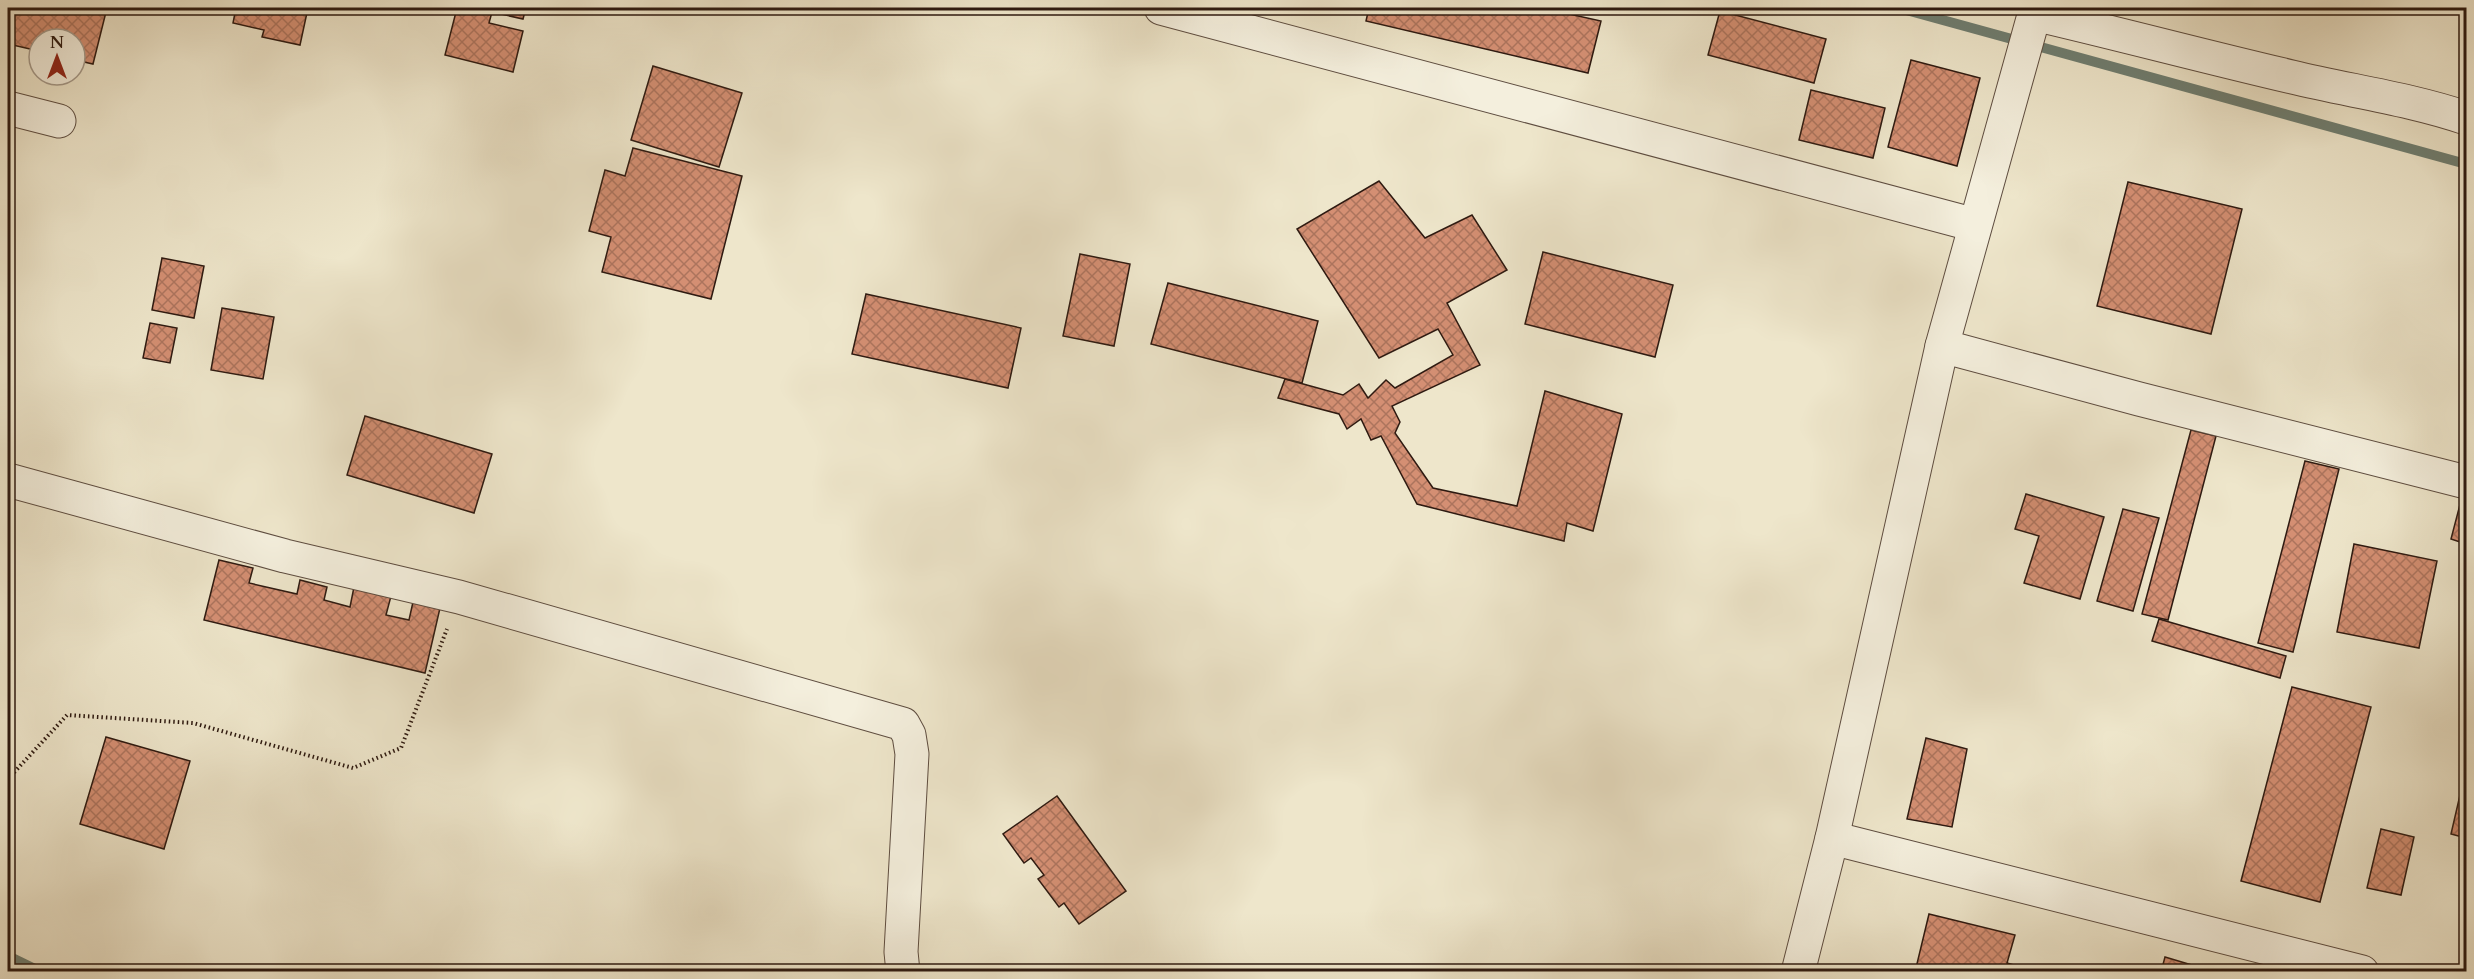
<svg xmlns="http://www.w3.org/2000/svg" width="2474" height="979" font-family="Cardo,serif">
	<style>
		.lines { fill: none; stroke-linecap: round; stroke-linejoin: round }
		.stream { stroke: #6f7e71; stroke-width: 10 }
		.building { fill: url(#building-cross-hatch); stroke: #2e1a11; stroke-width: 1.5 }
		.minor-casing { stroke: #5e4d40; stroke-width: 35 }
		.path { stroke: #2e1a11; stroke-width: 4; stroke-dasharray: 1.5 3; stroke-linecap: butt }
		.minor { stroke: #f4efdd; stroke-width: 33 }
	</style>
	<defs>
		<pattern id="building-cross-hatch" width="8" height="8" patternUnits="userSpaceOnUse" patternTransform="scale(1.5)"><rect width="8" height="8" fill="#d48f73"/><path d="M0 0l8 8M0 8l8-8" fill="none" stroke="#ac745d"/></pattern>
	</defs>
	<rect width="100%" height="100%" fill="#eee6cb"/>
	<filter id="stains"><feTurbulence type="fractalNoise" baseFrequency=".00333" numOctaves="4"/><feColorMatrix values="0 0 0 0 .2 0 0 0 0 .09 0 0 0 0 .02 0 0 0 .5 -.17"/></filter>
	<radialGradient id="worn" r=".72"><stop offset=".6" stop-color="#630" stop-opacity="0"/><stop offset="1" stop-color="#630" stop-opacity=".3"/></radialGradient>
	<g class="lines">
		<!-- stream -->
		<g class="stream">
			<polyline points="1899,8 2466,164"/>
			<polyline points="8,956 41,972"/>
		</g>
	</g>
	<!-- building -->
	<g class="building">
		<polygon points="13,8 107,8 93,64 75,60 75,39 39,39 39,51 8,44 8,29"/>
		<polygon points="236,8 308,8 300,45 262,37 264,30 233,23"/>
		<polygon points="457,8 526,8 523,19 492,12 489,23 523,31 513,72 445,55"/>
		<polygon points="1369,8 1542,8 1601,21 1588,73 1366,21"/>
		<polygon points="1720,11 1826,39 1814,83 1708,55"/>
		<polygon points="1911,60 1980,78 1957,166 1888,147"/>
		<polygon points="653,66 742,93 719,167 631,140"/>
		<polygon points="1811,90 1885,108 1873,158 1799,140"/>
		<polygon points="633,148 742,176 711,299 602,272 611,237 589,231 605,170 625,176"/>
		<polygon points="1379,181 1425,238 1472,215 1507,270 1447,303 1480,365 1392,406 1400,422 1395,433 1433,488 1517,506 1545,391 1622,414 1593,531 1567,523 1564,541 1417,504 1381,436 1371,440 1361,419 1347,429 1339,414 1278,398 1285,379 1343,395 1359,384 1368,398 1386,380 1395,388 1453,355 1438,329 1379,358 1297,229"/>
		<polygon points="2128,182 2242,209 2211,334 2097,306"/>
		<polygon points="1543,252 1673,285 1655,357 1525,324"/>
		<polygon points="1080,254 1130,264 1114,346 1063,336"/>
		<polygon points="162,258 204,266 194,318 152,310"/>
		<polygon points="1168,283 1318,321 1302,383 1151,344"/>
		<polygon points="866,294 1021,328 1008,388 852,354"/>
		<polygon points="222,308 274,317 263,379 211,370"/>
		<polygon points="150,323 177,328 170,363 143,358"/>
		<polygon points="365,416 492,454 474,513 347,475"/>
		<polygon points="2191,430 2216,436 2168,620 2142,614"/>
		<polygon points="2305,461 2339,469 2293,652 2258,643"/>
		<polygon points="2463,493 2466,494 2466,544 2451,539"/>
		<polygon points="2026,494 2104,517 2080,599 2024,583 2039,536 2015,529"/>
		<polygon points="2123,509 2159,518 2133,611 2097,601"/>
		<polygon points="2354,544 2437,561 2419,648 2337,632"/>
		<polygon points="219,560 253,568 249,583 297,594 300,580 327,587 324,600 350,607 354,587 391,596 386,615 409,620 413,602 440,608 425,673 204,620"/>
		<polygon points="2159,619 2286,656 2280,678 2152,641"/>
		<polygon points="2292,687 2371,707 2320,902 2241,881"/>
		<polygon points="106,737 190,761 164,849 80,824"/>
		<polygon points="1926,738 1967,749 1952,827 1907,819"/>
		<polygon points="2460,795 2466,797 2466,838 2451,834"/>
		<polygon points="1057,796 1126,891 1079,924 1064,903 1059,907 1038,879 1044,875 1031,858 1024,863 1003,834"/>
		<polygon points="2381,829 2414,837 2401,895 2367,888"/>
		<polygon points="1929,914 2015,935 2007,963 2037,972 1915,972"/>
		<polygon points="2165,957 2202,968 2201,972 2161,972"/>
	</g>
	<g class="lines">
		<defs>
			<g id="minor">
				<polyline points="1161,8 1975,225"/>
				<path d="M2034,14C2120,34 2206,57 2292,77C2350,91 2410,99 2466,118"/>
				<polyline points="8,108 59,121"/>
				<polyline points="1942,346 2139,399 2466,482"/>
				<polyline points="8,480 285,556 459,597 903,724 909,735 912,754 901,952 903,972"/>
				<polyline points="1832,838 2362,972"/>
				<polyline points="1798,972 1832,838 1942,346 2036,8"/>
			</g>
		</defs>
		<!-- minor casing -->
		<use href="#minor" class="minor-casing"/>
		<!-- path -->
		<polyline class="path" points="8,779 67,715 193,723 353,768 401,748 447,629"/>
		<!-- minor -->
		<use href="#minor" class="minor"/>
	</g>
	<!-- margin -->
	<rect width="2474" height="979" fill="none" stroke="#eee6cb" stroke-width="30"/>
	<rect x="9" y="9" width="2456" height="961" fill="none" stroke="#2e1a11" stroke-width="3"/>
	<rect x="15" y="15" width="2444" height="949" fill="none" stroke="#2e1a11" stroke-width="1.5"/>
	<!-- north arrow -->
	<g transform="translate(57 57)"><circle r="28" fill="#f4efdd" stroke="#a59a8b" stroke-width="1.5"/>
	<path d="M0-4.5L10 22L0 15L-10 22Z" fill="#8f2418"/>
	<text y="-9" font-size="16" font-weight="bold" text-anchor="middle" fill="#2e1a11">N</text>
	</g>
	<rect width="100%" height="100%" filter="url(#stains)"/>
	<rect width="100%" height="100%" fill="url(#worn)"/>
</svg>
